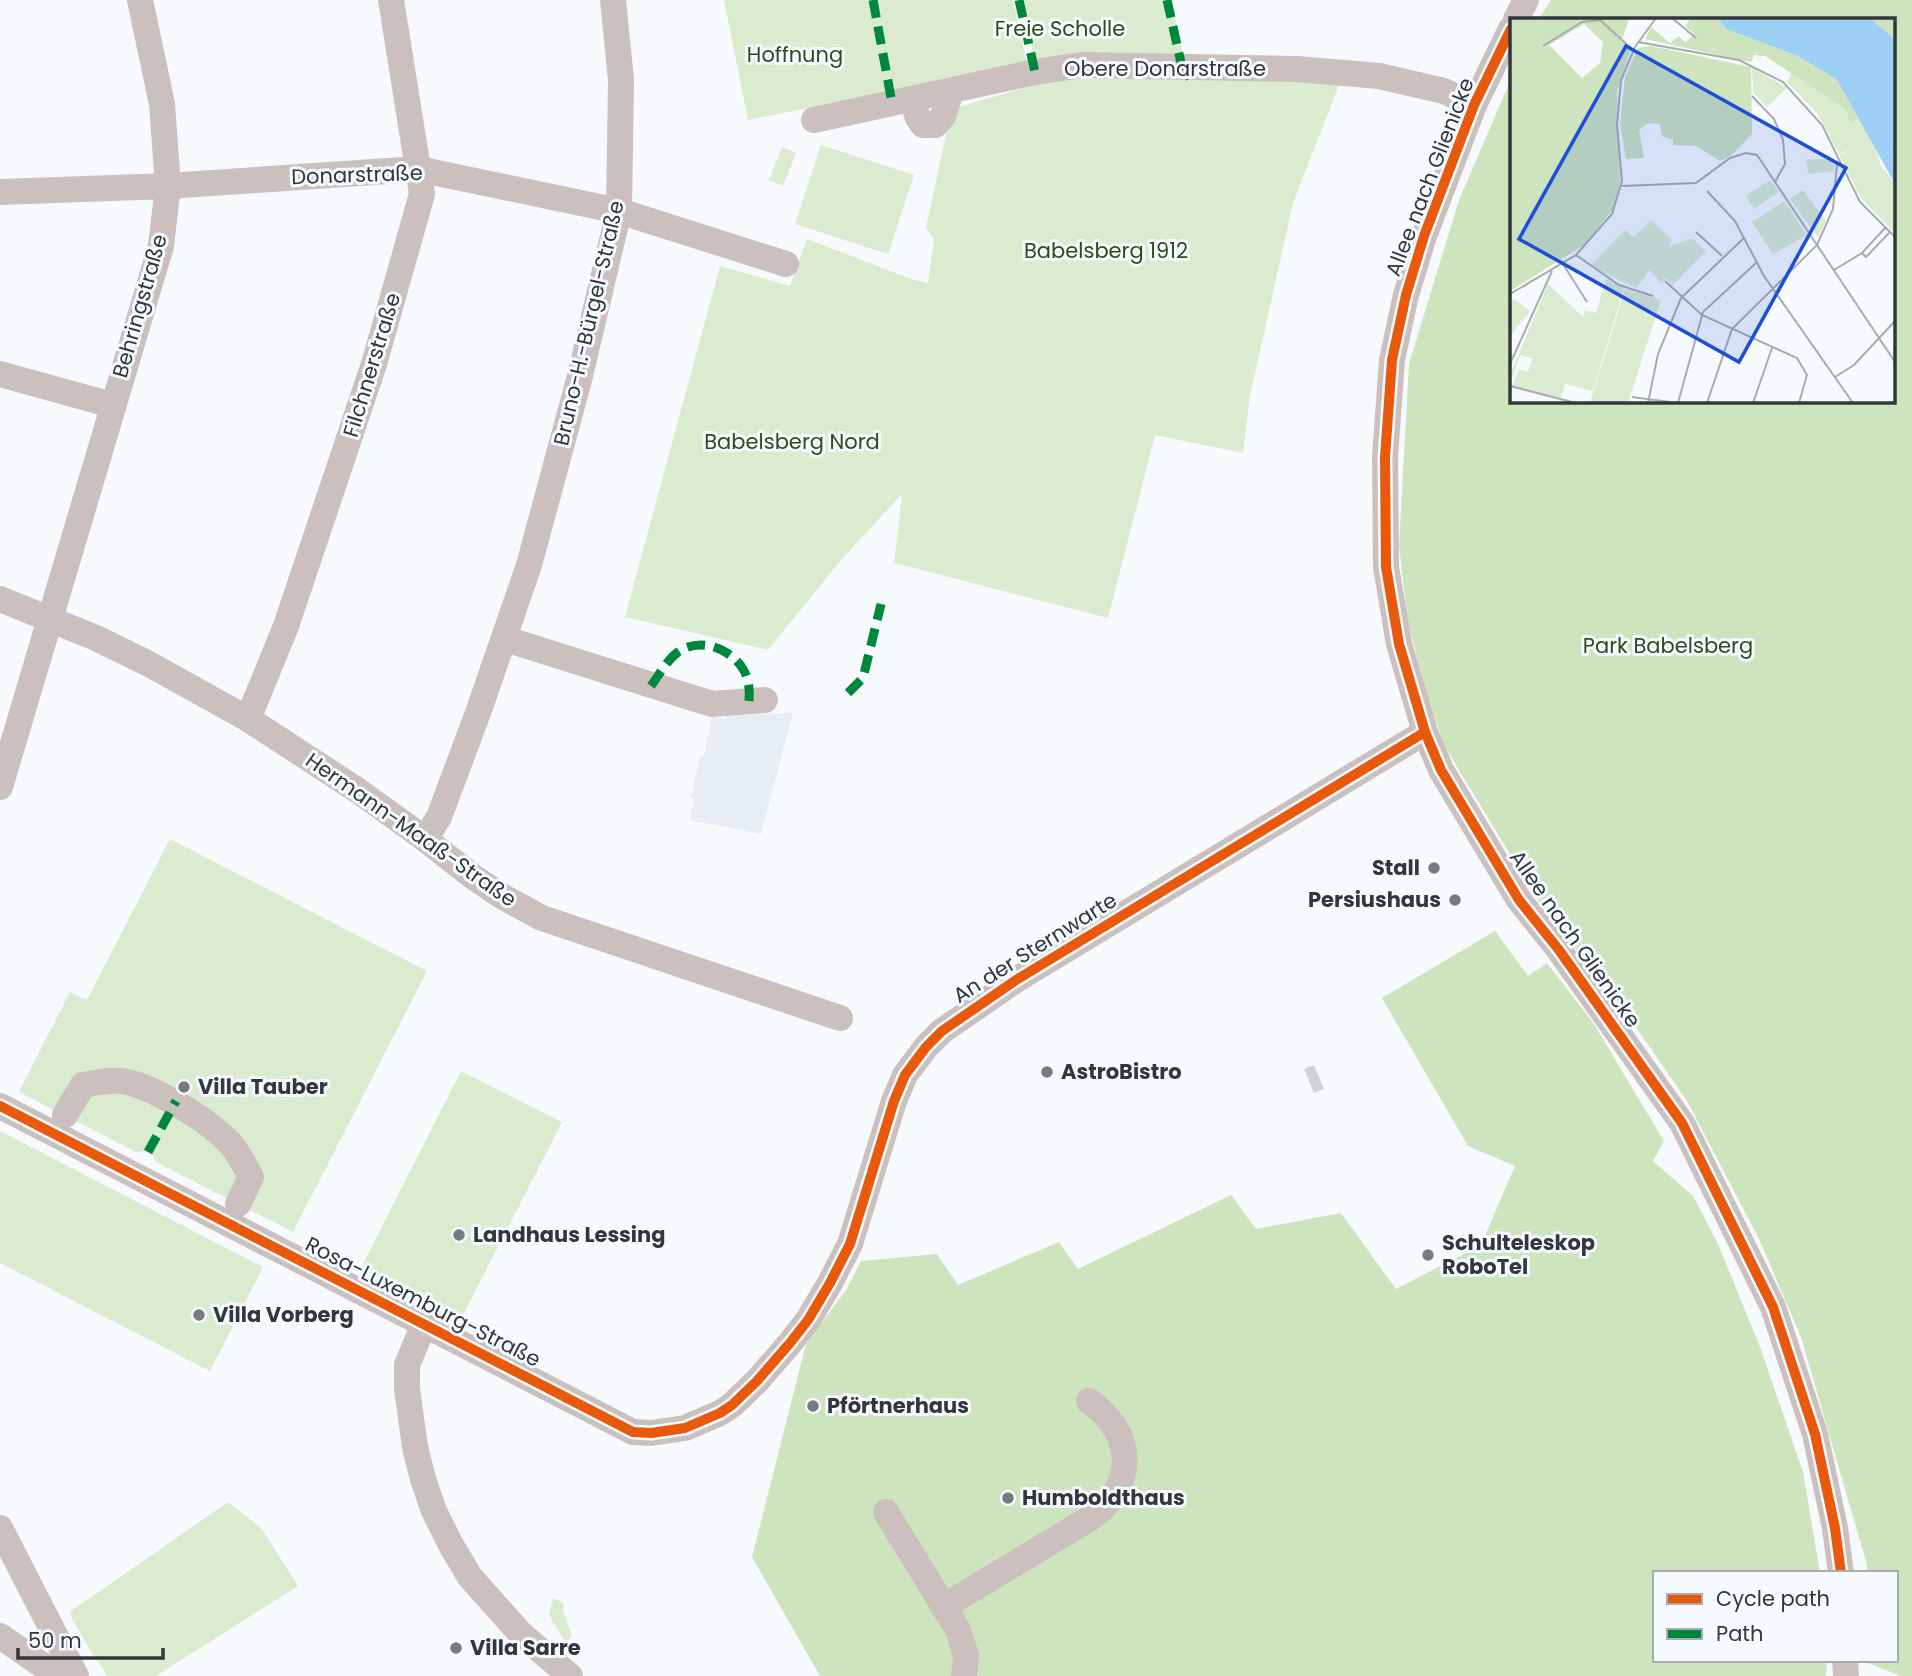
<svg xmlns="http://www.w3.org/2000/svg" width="1912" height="1676" font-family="Poppins,sans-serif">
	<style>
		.built { fill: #e6edf5 }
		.green { fill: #daebcf }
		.forest { fill: #cee4be }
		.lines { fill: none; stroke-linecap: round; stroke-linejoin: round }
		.minor-tunnel { stroke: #d0d3d5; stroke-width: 26; stroke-dasharray: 26 13; stroke-linecap: butt }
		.minor { stroke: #ccc0bf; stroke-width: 26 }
		.quiet { stroke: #00873e; stroke-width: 9; stroke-dasharray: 18 9; stroke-linecap: butt }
		.cycleway-casing { stroke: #f4faff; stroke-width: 15 }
		.cycleway { stroke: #e8590c; stroke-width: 10 }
		.poi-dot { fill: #787b7e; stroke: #f4faff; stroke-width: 2.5 }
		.labels { text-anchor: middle; stroke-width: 6; stroke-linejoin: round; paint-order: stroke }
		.park-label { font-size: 21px; fill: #324a19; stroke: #f4faff }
		.street-label { font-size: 21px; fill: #33373a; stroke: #f4faff }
		.poi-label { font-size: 21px; font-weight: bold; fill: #33373a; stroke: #f4faff; text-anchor: start }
		.inset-road { fill: none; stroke: #a9acae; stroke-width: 2 }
		.view { fill: #1d4ed8; fill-opacity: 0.15; stroke: #1d4ed8; stroke-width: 3.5 }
		.inset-edge { fill: none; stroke: #33373a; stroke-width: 3.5 }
	</style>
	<rect width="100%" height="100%" fill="#f7fafc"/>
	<!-- built -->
	<polygon class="built" points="793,713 761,834 690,820 694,799 691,797 700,756 704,756 712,716 725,719 726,715"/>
	<!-- green -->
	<g class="green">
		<polygon points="724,0 1013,0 1027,64 748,120"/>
		<polygon points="1022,0 1171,0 1184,59 1035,63"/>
		<polygon points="1069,75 1265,77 1339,85 1293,203 1250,396 1243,453 1155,435 1108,618 894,563 902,494 841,560 768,650 625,617 720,266 790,286 807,239 914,280 928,283 934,240 926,228 950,116 955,108"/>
		<polygon points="821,145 914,175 888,254 795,224"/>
		<polygon points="782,147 796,153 783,186 769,180"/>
		<polygon points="170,839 427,971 293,1232 156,1162 152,1154 144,1151 136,1152 19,1092 70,992 87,1000"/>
		<polygon points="461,1071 562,1122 461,1319 361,1268"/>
		<polygon points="0,1131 263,1267 210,1371 0,1263"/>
		<polygon points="228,1502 262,1529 298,1586 156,1676 108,1676 93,1655 72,1619 70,1612"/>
		<polygon points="553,1598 564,1603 563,1611 572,1635 566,1643 549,1615"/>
	</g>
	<!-- forest -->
	<g class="forest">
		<polygon points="1551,0 1912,0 1912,1676 1901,1676 1865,1662 1865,1660 1896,1660 1896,1573 1867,1573 1867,1565 1801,1337 1760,1241 1687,1101 1629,1017 1542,907 1445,747 1428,699 1408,623 1399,546 1409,364 1459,200 1511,79 1511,401 1893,401 1893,19 1539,19"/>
		<polygon points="1495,931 1528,976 1547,963 1594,1024 1664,1141 1653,1161 1693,1196 1718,1244 1760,1347 1803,1472 1820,1573 1655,1573 1655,1660 1827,1660 1826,1676 820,1676 752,1557 806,1344 846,1290 861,1261 937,1254 958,1285 1059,1242 1078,1269 1231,1195 1256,1229 1341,1213 1396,1289 1481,1245 1515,1166 1468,1146 1382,998"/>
	</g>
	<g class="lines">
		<!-- minor-tunnel -->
		<polyline class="minor-tunnel" points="1309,1081 1319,1077"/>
		<!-- minor -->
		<g class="minor">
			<polyline points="1516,19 1526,0"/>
			<polyline points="1511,29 1474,105 1424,236 1406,295 1392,360 1385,457 1386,567 1399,644 1425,732 1441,770 1519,900 1559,950 1682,1123 1773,1307 1815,1434 1835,1528 1841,1573"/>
			<polyline points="912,99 918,118 923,125 935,125 943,116 951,91"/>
			<polyline points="814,120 1035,72 1082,65 1297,69 1379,76 1444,91 1474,105"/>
			<polyline points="0,192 168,186 418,169 619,211 786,264"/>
			<polyline points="0,374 112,405"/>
			<polyline points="0,599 96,638 149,664 248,719 357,790 425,839 472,876 503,897 542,918 840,1018"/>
			<polyline points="505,639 712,704 765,700"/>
			<polyline points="248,719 286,626 374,364 422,194 391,0"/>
			<polyline points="0,787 161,246 168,186 162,104 140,0"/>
			<polyline points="425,839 439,817 479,710 529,565 579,380 619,211 621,80 613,0"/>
			<polyline points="0,1106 633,1432 651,1433 685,1428 720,1413 732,1405 757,1381 790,1343 808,1320 830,1283 850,1244 894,1101 905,1075 926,1047 942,1031 1016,980 1425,732"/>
			<path d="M65,1115L83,1085C95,1083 108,1080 121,1081C150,1084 207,1120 228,1141C238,1151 244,1165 251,1177L238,1204"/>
			<polyline points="424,1324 407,1365 407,1389 415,1447 423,1479 434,1511 451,1545 470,1577 520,1633 570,1676"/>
			<polyline points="886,1512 958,1630 966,1656 964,1676"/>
			<polyline points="0,1528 76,1676"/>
			<path d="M943,1607L1089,1519C1137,1486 1136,1434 1089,1401"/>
			<polyline points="0,1636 58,1676"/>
			<polyline points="1845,1660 1846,1676"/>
		</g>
		<!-- quiet -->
		<g class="quiet">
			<polyline points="873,0 892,103"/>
			<polyline points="1019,0 1035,72"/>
			<polyline points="1167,0 1182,67 1190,78"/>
			<path d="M651,686C659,675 667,660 678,652C700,637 730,648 743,669C749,679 750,690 749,701"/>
			<polyline points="848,693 863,678 881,604"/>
			<polyline points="148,1152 176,1101"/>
		</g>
		<defs>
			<g id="cycleway">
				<polyline points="1511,29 1474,105 1424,236 1406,295 1392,360 1385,457 1386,567 1399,644 1425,732 1441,770 1519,900 1559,950 1682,1123 1773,1307 1815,1434 1835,1528 1841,1573"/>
				<polyline points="0,1106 633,1432 651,1433 685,1428 720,1413 732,1405 757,1381 790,1343 808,1320 830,1283 850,1244 894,1101 905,1075 926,1047 942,1031 1016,980 1425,732"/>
			</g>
		</defs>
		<!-- cycleway casing -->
		<use href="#cycleway" class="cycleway-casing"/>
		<!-- cycleway -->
		<use href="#cycleway" class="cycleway"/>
	</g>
	<!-- markers -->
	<g class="poi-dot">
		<circle cx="1434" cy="868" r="7"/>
		<circle cx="1455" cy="900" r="7"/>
		<circle cx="1047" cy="1072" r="7"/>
		<circle cx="184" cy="1087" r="7"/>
		<circle cx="459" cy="1235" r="7"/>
		<circle cx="1428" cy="1255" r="7"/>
		<circle cx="199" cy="1315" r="7"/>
		<circle cx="813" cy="1406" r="7"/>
		<circle cx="1008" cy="1498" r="7"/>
		<circle cx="456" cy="1648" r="7"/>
	</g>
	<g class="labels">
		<!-- park labels -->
		<g class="park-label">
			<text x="1060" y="36">Freie Scholle</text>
			<text x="795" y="62">Hoffnung</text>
			<text x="1106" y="258">Babelsberg 1912</text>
			<text x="792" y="449">Babelsberg Nord</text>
			<text x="1668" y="653">Park Babelsberg</text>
		</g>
		<!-- street labels -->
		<g class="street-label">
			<text x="1165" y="76">Obere Donarstraße</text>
			<text transform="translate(357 175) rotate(-2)" y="7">Donarstraße</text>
			<text transform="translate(1430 177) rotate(-69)" y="7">Allee nach Glienicke</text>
			<text transform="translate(140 306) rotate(-74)" y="7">Behringstraße</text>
			<text transform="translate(589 323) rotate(-77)" y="7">Bruno-H.-Bürgel-Straße</text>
			<text transform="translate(372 365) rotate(-73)" y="7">Filchnerstraße</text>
			<text transform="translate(411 830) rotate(35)" y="7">Hermann-Maaß-Straße</text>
			<text transform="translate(1575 939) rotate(55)" y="7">Allee nach Glienicke</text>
			<text transform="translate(1035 948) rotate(-32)" y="7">An der Sternwarte</text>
			<text transform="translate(423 1302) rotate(27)" y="7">Rosa-Luxemburg-Straße</text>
		</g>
		<!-- poi labels -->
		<g class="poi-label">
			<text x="1420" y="875" text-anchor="end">Stall</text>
			<text x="1441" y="907" text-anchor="end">Persiushaus</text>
			<text x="1061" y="1079">AstroBistro</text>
			<text x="198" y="1094">Villa Tauber</text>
			<text x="473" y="1242">Landhaus Lessing</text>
			<text x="1442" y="1250">Schulteleskop<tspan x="1442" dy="24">RoboTel</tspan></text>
			<text x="213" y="1322">Villa Vorberg</text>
			<text x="827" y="1413">Pförtnerhaus</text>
			<text x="1022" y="1505">Humboldthaus</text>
			<text x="470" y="1655">Villa Sarre</text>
		</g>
	</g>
	<!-- overview -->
	<g transform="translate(1510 18)">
		<rect width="385" height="385" fill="#f7fafc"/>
		<path d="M290,39L330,67L359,114L371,147L385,166V215L352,181L329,137L353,126L329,136L307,95L277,64ZM242,49L277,70L257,89L243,74ZM323,140L324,153L299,156L296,142ZM260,162L269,174L244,191L236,178ZM293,172L316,203L308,219L280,181ZM274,183L297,217L263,236L242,204ZM141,202L162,222L158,229L182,220L196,233L163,267L156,260L151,265L140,252L126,270L80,248L115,212L124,219ZM96,261L114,270L83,373L55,366L51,380L2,368L9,351L18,354L23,341L10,337L3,359L0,357L38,266L73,299L75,292L86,295ZM115,271L151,282L118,385H80ZM4,281L20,293L0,318V285Z" fill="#daebcf"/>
		<path d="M0,0H119L112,23L120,33L107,74L110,165L103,191L74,227L0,273ZM74,6L93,24L90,45L72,60L39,27ZM181,0H208L216,11L288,38L327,62L348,102L341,105L335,91L255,38L244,37L241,44L135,21L141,9L160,25L169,18L175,25L184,16L175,8ZM361,0H385V21L374,12ZM141,28L241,49L242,116L222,137L210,143L186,128L163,127V122L152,118L150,106L138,105L129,112L134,140L116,141L110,106L115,59L128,30Z" fill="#cee4be" fill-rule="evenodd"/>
		<path d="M208,0H360L385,21V166L327,62L288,38L216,11Z" fill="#9ecff5"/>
		<path class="inset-road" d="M162,0L186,20M128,24L229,42L273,64L312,107L350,184L385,219M33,28L72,4L90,2L123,32M242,78L264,101L273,122L275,146L265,164M112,168L186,165L220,140L236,135L247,137L385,344M197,173L225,203L254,258L343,385M186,214L212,238M352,235L356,239L380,214M66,237L109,267L143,278M53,246L77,284M324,252L352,235L375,210M155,263L192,297L287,340L297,357L289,385M0,276L66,237L102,196L112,163L107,107L111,62L125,29L146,0M0,346L42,253M325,359L344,347L385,303M0,368L66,385M122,379L168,385M138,385L148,336L171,280L234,220M168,385L193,294L246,245M197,385L222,311L307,227L323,191L327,146M243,385L262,330"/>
		<path class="view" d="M116,28L336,150L229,344L9,221Z"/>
		<rect width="385" height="385" class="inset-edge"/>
	</g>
	<!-- legend -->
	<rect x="1653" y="1571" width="245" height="91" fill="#f4faff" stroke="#a7acb0" stroke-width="2"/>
	<rect x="1667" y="1594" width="35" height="10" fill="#e8590c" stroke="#a7acb0" stroke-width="2"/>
	<text x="1716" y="1606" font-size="21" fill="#33373a">Cycle path</text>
	<rect x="1667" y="1629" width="35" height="10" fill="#00873e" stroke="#a7acb0" stroke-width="2"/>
	<text x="1716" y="1641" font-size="21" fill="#33373a">Path</text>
	<!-- scale -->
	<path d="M18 1648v10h145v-10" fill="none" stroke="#33373a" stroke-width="3.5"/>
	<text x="28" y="1648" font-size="21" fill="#33373a" stroke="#f4faff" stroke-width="5" paint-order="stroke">50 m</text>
</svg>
